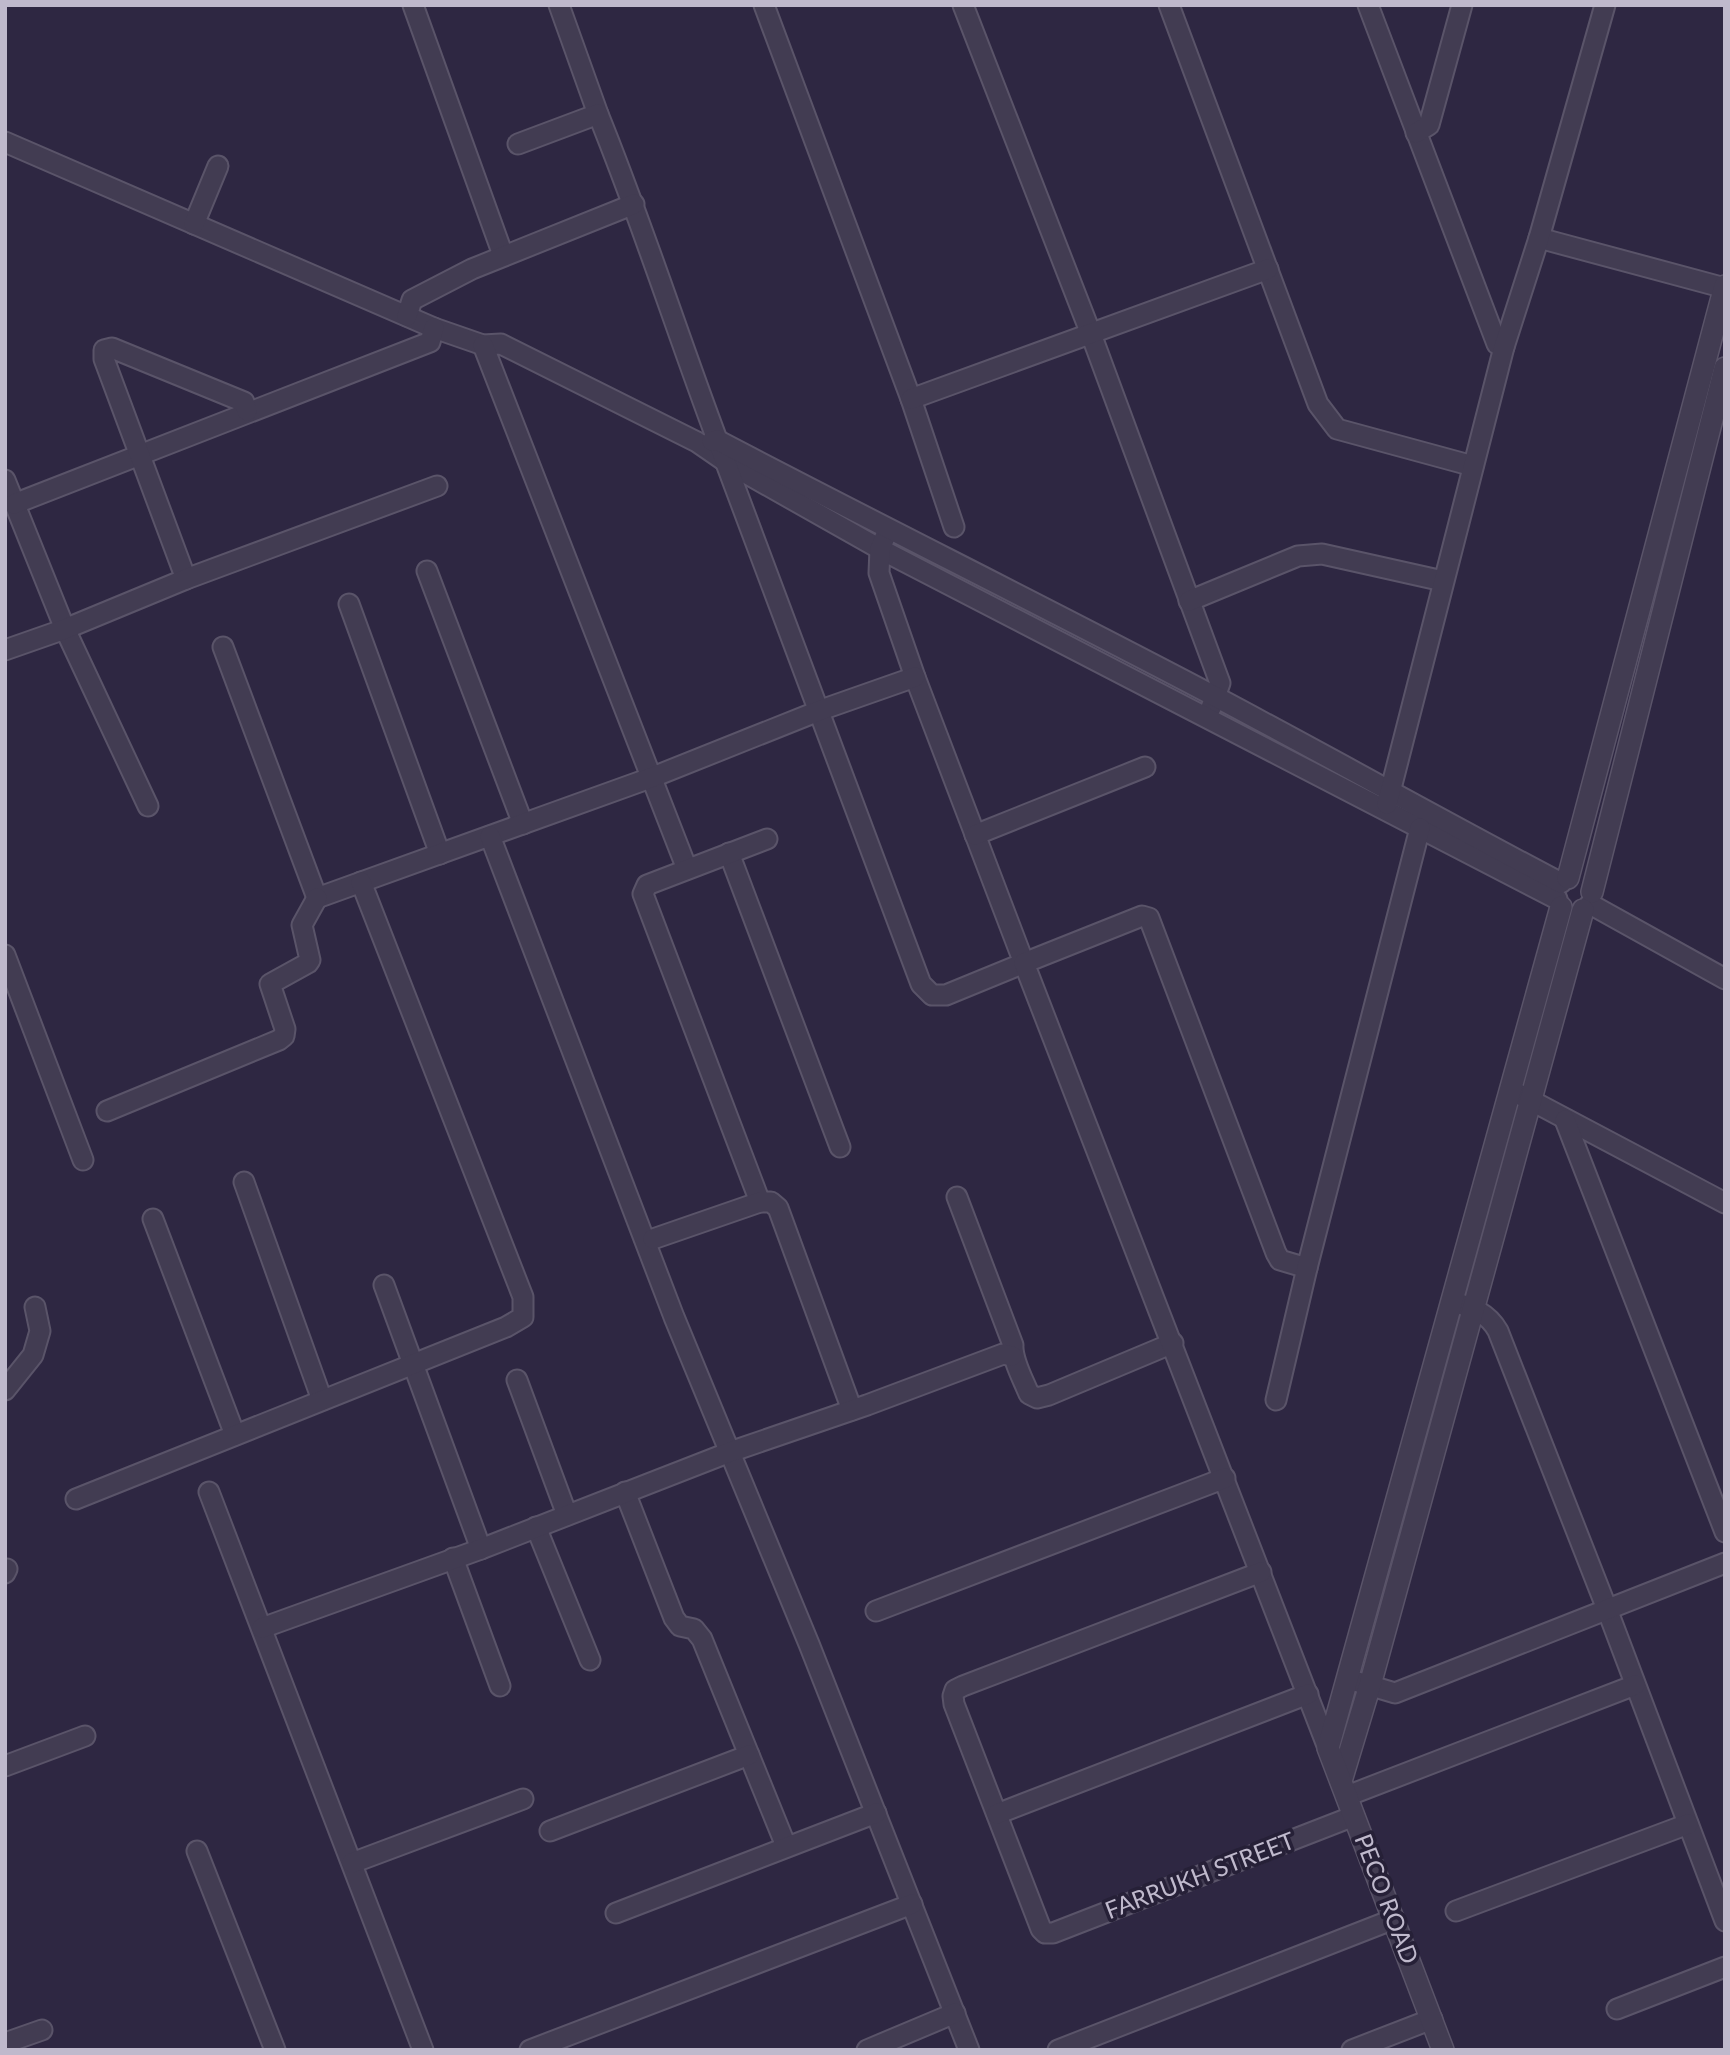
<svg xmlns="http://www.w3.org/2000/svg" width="1730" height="2055" font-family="Lato,sans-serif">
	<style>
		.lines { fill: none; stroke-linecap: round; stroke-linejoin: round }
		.minor-casing { stroke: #5a5469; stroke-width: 23 }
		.tertiary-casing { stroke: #5a5469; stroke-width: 24 }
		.minor { stroke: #423c52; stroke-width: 19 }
		.tertiary { stroke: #423c52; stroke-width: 21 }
		.labels { text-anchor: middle; stroke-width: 7; stroke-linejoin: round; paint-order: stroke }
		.street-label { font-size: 24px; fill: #bfb9cc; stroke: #262037 }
	</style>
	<rect width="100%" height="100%" fill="#2e2742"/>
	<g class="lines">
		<defs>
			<g id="minor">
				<polyline points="413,5 503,255"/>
				<polyline points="559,5 598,114"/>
				<polyline points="764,5 911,399 954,527"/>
				<polyline points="963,5 1091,334 1220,683 1211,708"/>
				<polyline points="1169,5 1318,404 1337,429 1473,466"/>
				<polyline points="1368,5 1497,344 1504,347"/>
				<polyline points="1416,133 1429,125 1462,5"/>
				<polyline points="5,142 434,328 483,345 501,344 697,442 726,462 880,549 1557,899"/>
				<path d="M518,144L598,114C642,222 677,333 718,442C786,623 855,803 921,984L932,995H946L1024,963L915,677L879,573L880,549L888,530"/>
				<polyline points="194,224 218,166"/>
				<polyline points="1539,238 1725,288"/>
				<polyline points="407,316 412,300 472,269 634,204"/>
				<polyline points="483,345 687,869"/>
				<polyline points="911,399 1268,269"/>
				<path d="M712,441L717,440C883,527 1051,610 1216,697C1331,758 1445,822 1561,883"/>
				<polyline points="5,480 65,629 148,806"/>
				<polyline points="14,504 430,342 434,328"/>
				<polyline points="427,571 523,824"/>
				<polyline points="186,579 104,359 104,350 112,348 244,402 247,411"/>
				<polyline points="1189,601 1298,556 1322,554 1443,581"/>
				<polyline points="349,604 440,854"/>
				<polyline points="223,647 317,898 653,777 821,710 915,677"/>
				<polyline points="5,650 65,629 186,579 437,486"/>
				<polyline points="1387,804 1504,347 1539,238 1605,5"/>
				<polyline points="975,835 1145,767"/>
				<polyline points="490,836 674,1317 809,1644 969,2050"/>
				<polyline points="729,853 840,1147"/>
				<polyline points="1590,904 1725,979"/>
				<polyline points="5,955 83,1160"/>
				<polyline points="1511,1090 1725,1203"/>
				<polyline points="107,1111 279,1040 284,1036 285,1029 270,984 308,963 310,960 302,925 317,898"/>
				<polyline points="1565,1120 1725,1532"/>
				<polyline points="244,1182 322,1400"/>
				<path d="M957,1197L1013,1345C1012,1360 1023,1379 1029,1394L1037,1398L1049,1395L1173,1343"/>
				<polyline points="760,1202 643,894 647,885 767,839"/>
				<polyline points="153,1219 235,1435"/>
				<polyline points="653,1239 760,1202 771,1202 778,1208 852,1410"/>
				<polyline points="1307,1268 1280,1260 1276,1253 1149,918 1142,916 1024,963 1328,1748"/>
				<polyline points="384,1285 481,1549"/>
				<path d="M1453,1302C1472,1307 1488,1313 1498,1331L1607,1609L1725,1921"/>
				<polyline points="517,1380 567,1515"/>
				<polyline points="5,1390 33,1355 40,1331 35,1307"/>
				<polyline points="1276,1400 1307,1268 1420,828"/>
				<polyline points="209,1492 423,2050"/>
				<polyline points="625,1492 674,1618 680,1626 694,1629 702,1639 786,1846"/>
				<polyline points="76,1499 506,1327 523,1317 523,1297 361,882"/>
				<polyline points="536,1527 590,1660"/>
				<polyline points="453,1558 500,1686"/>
				<polyline points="1261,1572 963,1686 955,1690 953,1696 954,1704 1041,1929 1045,1933 1053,1933 1354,1816"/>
				<polyline points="5,1573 7,1569"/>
				<polyline points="876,1611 1225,1478"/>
				<polyline points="262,1628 481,1549 730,1452 867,1405 1003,1354 1012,1356"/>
				<polyline points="1348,1679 1395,1693 1725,1563"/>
				<polyline points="5,1766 85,1736"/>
				<polyline points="1347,1796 1635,1685"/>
				<polyline points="997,1814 1308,1694"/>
				<polyline points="550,1831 749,1755"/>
				<polyline points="197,1851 275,2050"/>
				<polyline points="352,1863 523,1799"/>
				<polyline points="1456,1911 1688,1824"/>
				<polyline points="616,1913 876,1813"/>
				<polyline points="1617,2009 1725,1967"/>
				<polyline points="5,2043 42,2030"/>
				<polyline points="530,2050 912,1904"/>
				<polyline points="867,2050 955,2013"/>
				<polyline points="1058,2050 1394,1919"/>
				<polyline points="1352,2050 1432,2019"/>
			</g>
			<g id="tertiary">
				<polyline points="1568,878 1725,286"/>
				<polyline points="1592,892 1725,368"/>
				<polyline points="1341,1781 1370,1685 1583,910"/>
				<polyline points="1443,2050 1328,1748 1561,907"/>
			</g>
		</defs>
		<!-- minor casing -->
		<use href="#minor" class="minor-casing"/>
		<!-- tertiary casing -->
		<use href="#tertiary" class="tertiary-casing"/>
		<!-- minor -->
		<use href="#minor" class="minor"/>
		<!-- tertiary -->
		<use href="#tertiary" class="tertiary"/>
	</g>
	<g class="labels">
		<!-- street labels -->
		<g class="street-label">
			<text transform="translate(1200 1876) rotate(-21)" y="8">FARRUKH STREET</text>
			<text transform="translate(1386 1899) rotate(69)" y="8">PECO ROAD</text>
		</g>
	</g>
	<!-- border -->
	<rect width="1730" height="2055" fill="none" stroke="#bfb9cc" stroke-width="14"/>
</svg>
